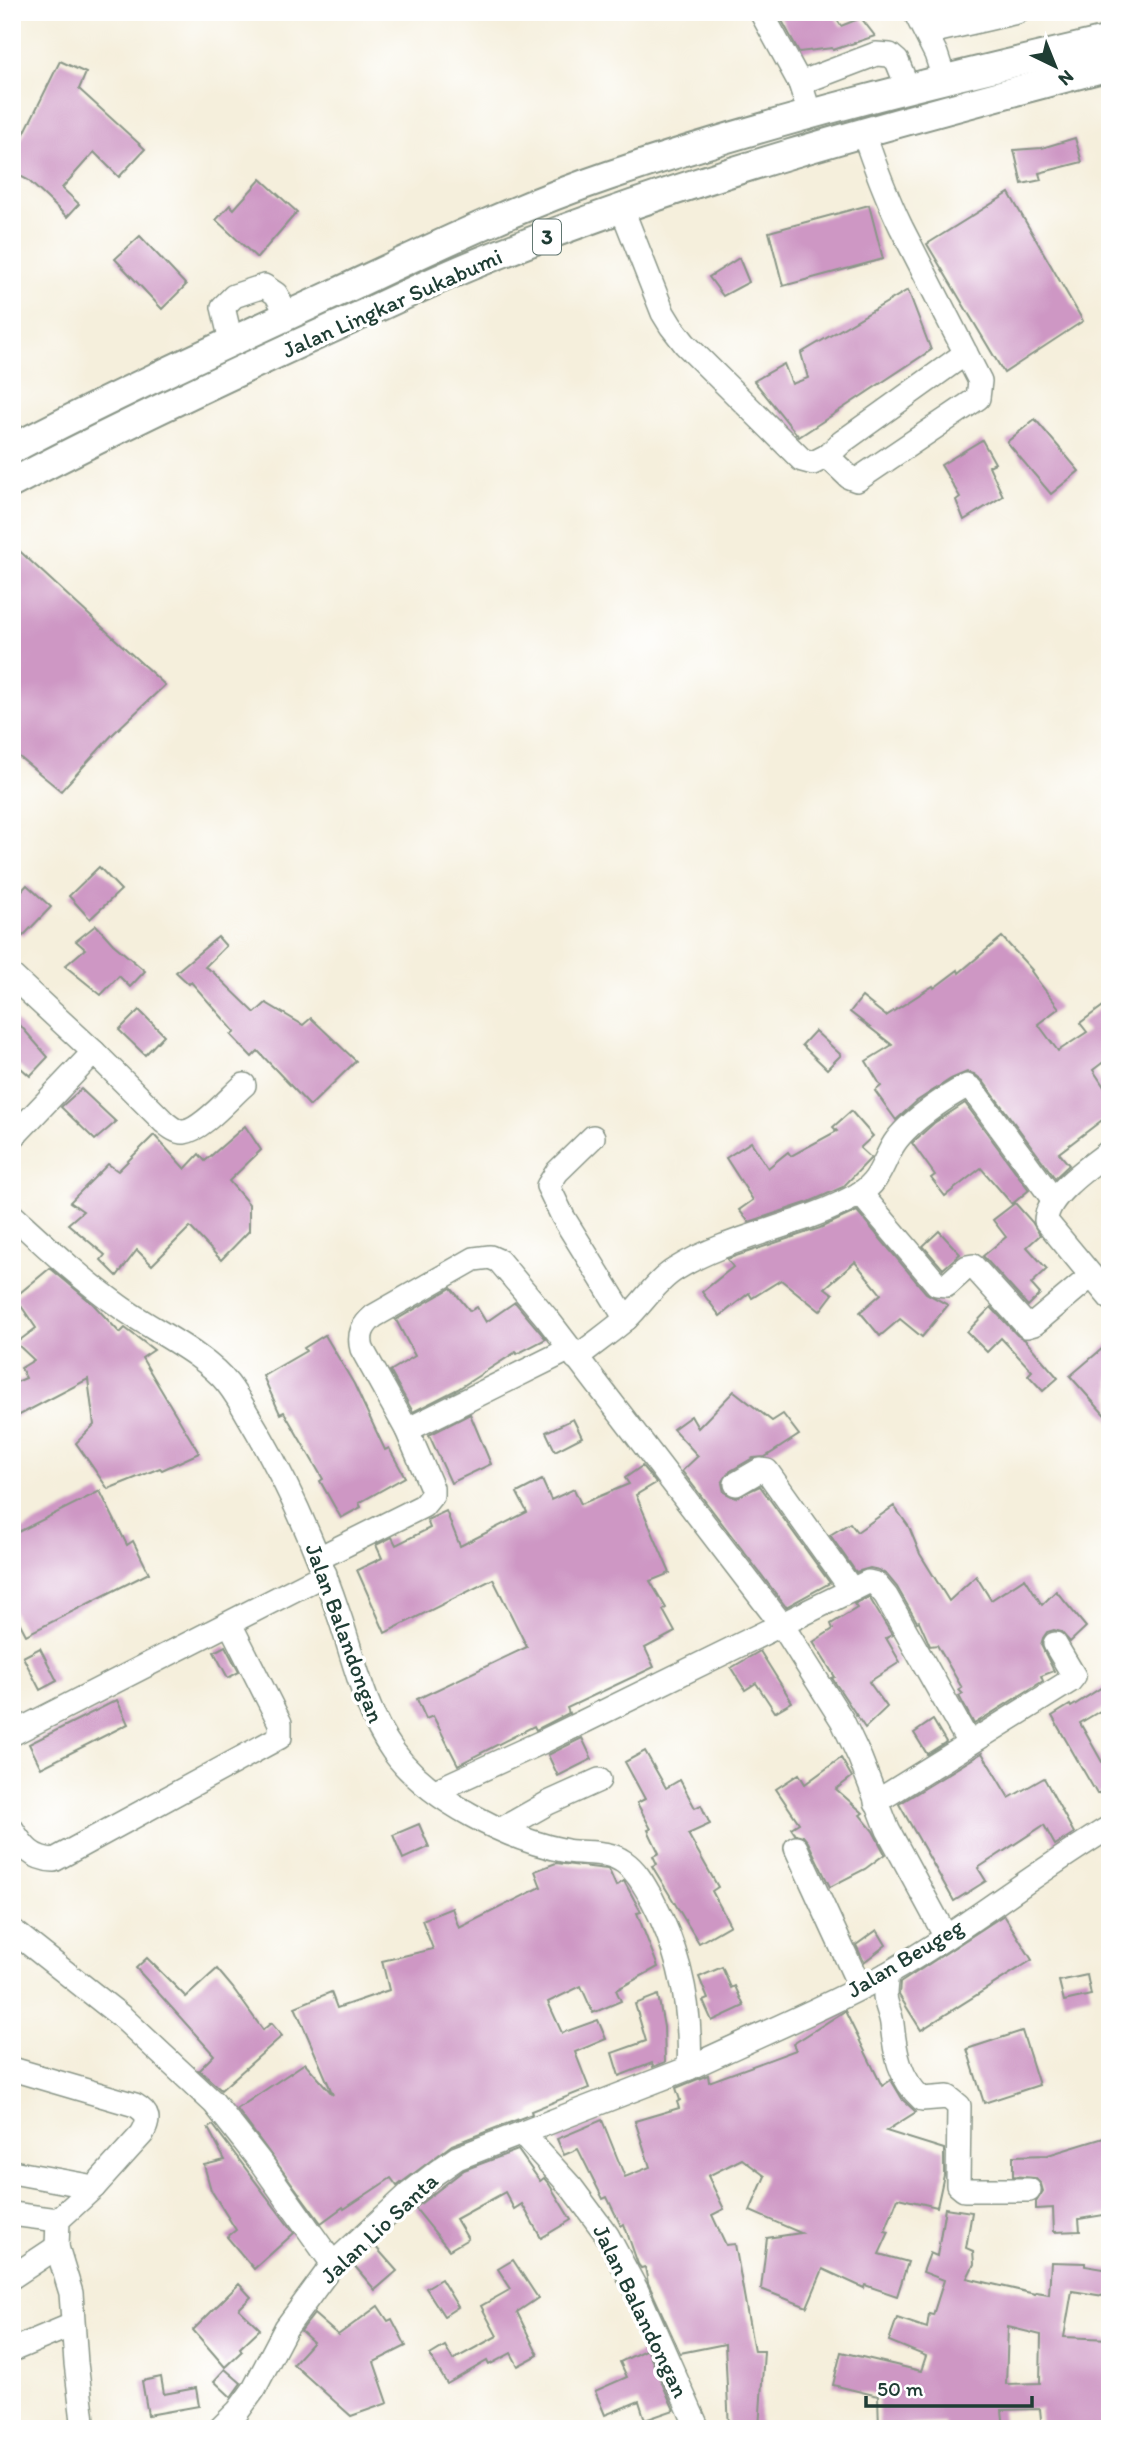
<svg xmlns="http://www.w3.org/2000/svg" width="1122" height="2441" font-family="Itim,sans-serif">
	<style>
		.building { fill: #ce97c4; fill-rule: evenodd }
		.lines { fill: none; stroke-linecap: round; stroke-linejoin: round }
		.minor-casing { stroke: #8a9688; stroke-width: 26 }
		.major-casing { stroke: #8a9688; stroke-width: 32 }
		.minor { stroke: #fff; stroke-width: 23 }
		.major { stroke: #fff; stroke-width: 28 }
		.labels { text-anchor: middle; stroke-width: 7; stroke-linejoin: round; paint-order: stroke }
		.shield { fill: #fff; stroke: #627771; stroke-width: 2 }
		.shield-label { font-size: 21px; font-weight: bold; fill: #1f3d34 }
		.street-label { font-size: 23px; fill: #1f3d34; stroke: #fff }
	</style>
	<rect width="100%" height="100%" fill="#fff"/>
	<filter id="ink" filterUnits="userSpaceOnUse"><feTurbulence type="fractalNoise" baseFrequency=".0143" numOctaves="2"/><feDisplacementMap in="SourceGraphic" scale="14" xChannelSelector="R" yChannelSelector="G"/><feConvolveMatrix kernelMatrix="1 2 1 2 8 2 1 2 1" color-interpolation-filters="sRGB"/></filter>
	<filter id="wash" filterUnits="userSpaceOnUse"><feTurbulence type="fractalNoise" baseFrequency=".00686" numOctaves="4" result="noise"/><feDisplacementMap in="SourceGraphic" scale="28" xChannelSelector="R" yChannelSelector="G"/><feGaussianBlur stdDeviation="1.57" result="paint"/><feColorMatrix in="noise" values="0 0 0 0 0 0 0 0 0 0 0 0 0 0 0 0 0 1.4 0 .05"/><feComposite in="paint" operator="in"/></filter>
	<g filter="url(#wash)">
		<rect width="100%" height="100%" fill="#f5efdc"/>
		<g id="blocks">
			<!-- building -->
			<g class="building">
				<polygon points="795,12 832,12 841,26 861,18 875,36 833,50 832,48 799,52 779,15"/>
				<polygon points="60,61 86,73 79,89 145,149 119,177 94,152 62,188 79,204 67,217 28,180 12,172 12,158"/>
				<polygon points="1075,138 1082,162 1039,173 1041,180 1022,184 1014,150 1042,148"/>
				<polygon points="261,179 297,212 257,258 216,220 230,205 234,209"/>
				<polygon points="1009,193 1083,321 1004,373 927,244"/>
				<polygon points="869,205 883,259 783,286 769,232"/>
				<polygon points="140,236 186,285 162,309 115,259"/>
				<polygon points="739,258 749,282 723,296 709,277"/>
				<polygon points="908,290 931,350 799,437 754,381 784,364 792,384 808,378 801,353"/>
				<polygon points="1035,419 1079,471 1051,494 1007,442"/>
				<polygon points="982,440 995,463 989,466 1003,496 964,520 956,500 960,497 941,465"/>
				<polygon points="12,544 165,685 113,734 61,791 12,751"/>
				<polygon points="99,867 121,890 90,919 69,896"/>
				<polygon points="27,885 51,907 23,936 12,926 12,901"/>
				<polygon points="96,925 113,944 145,971 130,987 119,976 101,995 65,966 85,949 76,941"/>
				<polygon points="218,937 226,946 205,967 213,972 255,1013 266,1003 303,1025 311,1018 356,1061 310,1106 258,1051 252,1057 231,1035 235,1032 191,982 189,984 176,972"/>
				<polygon points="1002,937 1032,970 1031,971 1041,985 1059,1008 1038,1024 1058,1051 1087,1032 1080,1023 1110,1001 1110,1057 1093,1070 1110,1096 1110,1114 1059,1153 1069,1165 1055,1178 983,1081 974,1074 967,1072 951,1079 917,1101 896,1120 875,1091 881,1086 866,1061 892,1045 850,1012 862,997 886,1016 933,986 934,988 958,970 959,973"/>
				<polygon points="139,1010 164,1035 145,1055 119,1030"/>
				<polygon points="12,1016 48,1057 30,1076 12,1060"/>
				<polygon points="815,1031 841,1055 827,1069 802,1045"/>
				<polygon points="81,1089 116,1122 95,1140 61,1107"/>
				<polygon points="965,1103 1029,1190 1012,1204 981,1168 945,1196 931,1178 935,1175 912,1143 934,1123"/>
				<polygon points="851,1111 873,1136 860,1148 871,1158 843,1187 809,1202 749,1222 739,1210 753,1200 726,1158 751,1142 768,1168 788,1152 791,1156 837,1131 833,1127"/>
				<polygon points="245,1126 261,1150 229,1181 249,1204 249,1231 221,1260 190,1227 152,1265 137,1250 117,1276 101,1260 105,1255 68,1224 83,1211 70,1202 108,1164 118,1171 154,1135 185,1169 199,1154 205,1161"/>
				<polygon points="1015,1203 1032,1222 1040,1235 1027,1247 1047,1269 1031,1284 1040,1294 1028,1306 983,1256 1006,1237 993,1220"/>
				<polygon points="857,1211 926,1293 948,1305 922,1337 900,1319 880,1336 860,1312 881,1294 855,1262 825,1288 833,1294 820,1311 781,1280 752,1298 749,1293 720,1316 702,1292 733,1267 727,1259 820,1228"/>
				<polygon points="939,1231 960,1254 943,1269 923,1246"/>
				<polygon points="50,1268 93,1304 120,1333 125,1328 154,1350 142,1358 199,1453 162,1470 160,1468 108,1489 76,1443 94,1425 88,1379 12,1419 12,1384 26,1378 21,1368 34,1360 16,1343 36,1328 15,1297"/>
				<polygon points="451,1288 470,1311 477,1307 486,1322 515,1302 546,1339 517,1354 516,1352 458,1389 413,1412 390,1371 415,1356 396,1320"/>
				<polygon points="991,1307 1017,1335 1025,1340 1058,1378 1043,1391 1028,1375 1032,1371 1001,1338 987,1352 967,1332"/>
				<polygon points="325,1335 354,1384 385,1450 389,1448 405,1477 359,1503 361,1507 341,1518 320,1481 323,1479 284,1412 280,1414 263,1376 306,1351 304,1348"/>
				<polygon points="1110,1342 1110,1421 1070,1376"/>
				<polygon points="734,1391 772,1421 783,1414 799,1435 765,1457 753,1458 729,1472 722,1483 724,1492 735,1498 760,1486 830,1583 786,1607 682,1471 698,1456 673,1429 691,1416 698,1428"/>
				<polygon points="470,1414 491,1464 451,1483 429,1435"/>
				<polygon points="573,1419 582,1437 555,1451 546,1432"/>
				<polygon points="642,1466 656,1483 636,1495 670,1573 650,1581 666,1608 663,1610 675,1632 645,1648 654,1667 567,1708 569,1713 536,1730 534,1726 458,1765 433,1716 426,1719 417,1699 527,1647 493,1579 385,1633 357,1570 382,1558 376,1545 392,1537 396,1545 430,1528 427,1520 446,1511 460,1546 527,1512 517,1493 542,1480 551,1500 574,1489 581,1504 629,1484 625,1478"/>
				<polygon points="100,1491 127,1545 133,1541 149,1573 26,1635 12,1608 12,1535"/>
				<polygon points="894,1506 909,1527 920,1554 949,1601 976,1576 991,1600 1025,1578 1042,1605 1056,1591 1086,1627 1070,1642 1061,1632 1054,1630 1047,1632 1043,1638 1041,1645 1054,1671 1041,1676 1043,1681 974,1724 959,1696 963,1694 959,1690 962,1688 937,1645 930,1646 919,1621 917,1622 897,1587 887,1575 879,1570 870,1568 856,1572 830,1535 850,1523 857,1532"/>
				<polygon points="869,1597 892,1635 886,1638 900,1662 869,1682 887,1707 865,1728 832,1678 835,1677 813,1642 833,1629 831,1624 857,1608 854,1604"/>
				<polygon points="225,1646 239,1672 228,1678 214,1652"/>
				<polygon points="40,1648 57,1681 40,1690 23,1657"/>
				<polygon points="760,1651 792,1702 775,1712 756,1683 745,1690 731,1668"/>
				<polygon points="1110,1682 1110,1705 1080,1723 1110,1776 1110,1787 1097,1794 1052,1716 1070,1705 1071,1707"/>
				<polygon points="117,1700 128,1724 41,1768 29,1744"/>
				<polygon points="933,1720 946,1742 927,1754 914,1733"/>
				<polygon points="582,1738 592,1759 558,1776 548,1755"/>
				<polygon points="645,1751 666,1788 680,1780 695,1808 701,1805 710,1824 688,1834 718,1887 712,1891 730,1925 699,1943 652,1866 657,1864 653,1856 659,1853 648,1830 651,1829 637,1803 645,1799 625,1762"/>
				<polygon points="982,1753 1009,1798 1044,1778 1074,1833 1055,1845 1044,1825 978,1868 986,1881 954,1901 899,1804"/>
				<polygon points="841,1758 852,1777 836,1789 863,1813 860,1815 873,1831 885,1854 865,1869 830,1887 808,1842 803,1836 795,1834 791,1828 799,1823 776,1789 799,1774 805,1784"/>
				<polygon points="419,1824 429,1847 403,1859 393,1835"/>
				<polygon points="556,1863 607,1869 609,1870 616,1886 624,1881 641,1912 637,1913 658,1967 616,1990 621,2001 593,2013 581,1986 548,2002 562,2033 598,2020 606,2039 575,2052 589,2088 531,2111 532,2114 452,2145 397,2186 391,2178 344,2209 343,2207 321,2223 237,2109 305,2063 333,2095 295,2007 331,1992 337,2008 389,1990 382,1961 433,1949 422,1920 452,1908 459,1928 541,1887 535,1871"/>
				<polygon points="1004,1915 1032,1960 921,2030 899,1995 900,1983"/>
				<polygon points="877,1930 886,1945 864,1962 856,1945"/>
				<polygon points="147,1958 186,1997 217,1969 233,1988 263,2030 271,2023 282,2036 221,2090 199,2070 214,2055 136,1968"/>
				<polygon points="722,1967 731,1988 735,1986 744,2006 712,2021 703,2001 708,1999 699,1977"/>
				<polygon points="1087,1975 1091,1995 1064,2001 1059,1981"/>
				<polygon points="658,1995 664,2027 665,2062 653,2067 652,2063 619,2076 612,2053 646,2041 635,2004"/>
				<polygon points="845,2011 882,2086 891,2080 903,2100 916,2112 886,2131 944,2149 944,2175 937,2207 898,2198 885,2231 889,2232 879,2254 908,2262 897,2296 865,2285 864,2288 823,2269 807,2307 761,2289 767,2238 801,2233 750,2211 765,2176 742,2159 708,2176 724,2209 712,2215 726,2245 735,2244 754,2351 764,2351 759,2429 729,2429 725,2344 680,2353 648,2283 645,2267 641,2268 638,2264 624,2224 621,2226 607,2197 603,2199 578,2149 564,2155 557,2139 602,2120 625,2177 650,2167 635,2121 679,2108 677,2102 680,2100 676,2088 708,2075 709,2082 796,2050 793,2044"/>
				<polygon points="1022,2031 1039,2085 984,2103 967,2049"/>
				<polygon points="213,2125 294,2233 254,2269 227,2237 236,2230 211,2190 204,2165 225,2160 208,2128"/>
				<polygon points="1110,2136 1110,2214 1079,2219 1080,2231 1054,2232 1053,2208 1036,2209 1036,2202 1043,2191 1041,2184 1035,2178 1013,2176 1013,2156 1048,2155"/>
				<polygon points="518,2150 540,2181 544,2178 549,2184 571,2220 541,2238 522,2204 514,2209 505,2192 456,2219 468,2239 449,2250 415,2208 464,2170"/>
				<path d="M945,2208L972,2212L966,2248L973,2251L974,2264L967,2278L1035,2294L1036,2292L1049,2294L1051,2262L1085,2263V2266L1110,2270V2297L1072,2291L1064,2337L1110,2339V2411H1103L1104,2429H1042L1040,2409L1002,2410L1004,2429H945L944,2423L898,2425V2427L879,2428L878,2396L833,2385L841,2352L921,2371L926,2356L889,2341L897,2318L927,2328L929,2314L933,2315L944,2280L923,2272L930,2253L937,2256ZM1008,2327L1041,2335L1040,2383L1006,2384Z"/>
				<polygon points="374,2245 397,2271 375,2290 353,2264"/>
				<polygon points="513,2260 538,2298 517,2312 538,2355 518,2366 511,2353 489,2365 487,2361 447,2384 430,2355 445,2346 453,2360 497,2336 481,2306 511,2289 498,2269"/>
				<polygon points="441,2279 458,2307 444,2316 426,2288"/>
				<polygon points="239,2284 251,2297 239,2309 260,2329 240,2348 242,2351 225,2367 193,2330"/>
				<polygon points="378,2306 388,2321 392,2319 406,2346 374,2362 388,2403 351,2416 293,2364 313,2342 301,2331 314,2314 338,2335"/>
				<polygon points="647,2349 674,2410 645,2420 639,2401 605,2415 595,2391 627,2377 620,2362"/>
				<polygon points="225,2369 241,2383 231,2397 214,2381"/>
				<polygon points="161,2377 164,2394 196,2388 199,2406 148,2415 142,2381"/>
			</g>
		</g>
	</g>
	<g filter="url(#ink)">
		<use href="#blocks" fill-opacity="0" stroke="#8a9688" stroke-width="2"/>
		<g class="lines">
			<defs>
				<g id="minor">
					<polyline points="761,12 800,83 810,114"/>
					<polyline points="915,12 936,54 944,78"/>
					<polyline points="926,33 1017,12"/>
					<polyline points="800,83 876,54 890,55 897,61 908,88"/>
					<path d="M863,131C874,164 886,196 901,227L980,381L978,398L857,480L849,477L827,456L842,442L966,353"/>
					<polyline points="622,209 663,313 671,326 685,344 802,460 813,463 827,456"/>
					<polyline points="231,341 223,307 234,296 264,286 276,294 287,314"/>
					<path d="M12,976L94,1052L164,1122C169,1126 177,1133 184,1132C202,1130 230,1097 244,1085"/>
					<polyline points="593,1137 557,1172 548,1186 563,1217 626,1319"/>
					<polyline points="12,1138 94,1052"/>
					<path d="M1110,1151C1090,1166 1046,1196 1046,1221L1110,1298"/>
					<polyline points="860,1193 937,1284 947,1285 967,1267 973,1266 1027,1326 1034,1324 1091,1276"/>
					<path d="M12,1215C47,1247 81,1279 119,1306C152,1330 204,1353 228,1384C239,1398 247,1414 256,1429C291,1489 319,1555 341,1621C355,1664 366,1713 393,1751C428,1800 509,1840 567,1851C587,1854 607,1850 624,1862C637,1871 644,1885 652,1899C680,1952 692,2008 689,2068L522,2133L572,2188L607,2235L637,2291L698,2429"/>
					<path d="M576,1358C593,1344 611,1332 627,1318C643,1303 657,1280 676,1269C732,1234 802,1227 859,1194C879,1182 882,1165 892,1147C904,1125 945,1097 967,1086L972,1089L1053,1199"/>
					<polyline points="407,1430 570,1349"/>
					<polyline points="736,1484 760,1470 767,1471 852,1590"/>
					<path d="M319,1558L423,1506L432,1495V1488L407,1430L362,1349C358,1334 363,1325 374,1316L474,1259L490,1257L499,1261L546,1317L782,1625L842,1720L860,1758L888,1830L946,1937"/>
					<polyline points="12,1734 325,1574"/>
					<polyline points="435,1791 542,1742 868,1582 876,1584 886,1596 969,1743"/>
					<polyline points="876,1802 1070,1681 1074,1676 1055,1644"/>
					<path d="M12,1829C23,1847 32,1859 54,1860L280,1737V1723L230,1624"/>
					<polyline points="502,1829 548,1803 599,1780"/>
					<polyline points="796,1848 860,1987"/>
					<polyline points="12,1930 122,2017 214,2103 262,2164 333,2264"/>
					<path d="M887,1974C886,1981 885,1989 885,1996C886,2006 891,2014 892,2024C895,2052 899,2079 922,2099L948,2097L959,2106L958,2185L964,2190H1029"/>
					<path d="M689,2068C754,2037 824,2009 887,1974C964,1930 1034,1873 1110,1827"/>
					<path d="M12,2069L135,2105C149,2113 150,2120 142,2134L94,2187L58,2220L57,2247L71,2293L76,2363L84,2429"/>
					<polyline points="12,2172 94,2187"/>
					<polyline points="12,2214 58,2220"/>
					<polyline points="12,2277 57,2247"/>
					<polyline points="12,2350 72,2325"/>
					<polyline points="220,2429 238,2411 254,2389 286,2328 333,2264 410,2193 437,2172 457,2158 522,2133"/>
				</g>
				<g id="major">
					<path d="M12,449C117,394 224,345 332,295C422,253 513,208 608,176C772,120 941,79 1110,40"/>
					<path d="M12,483C119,427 227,376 337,326C384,305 430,282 477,263C682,179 896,122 1110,66"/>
				</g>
			</defs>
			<!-- minor casing -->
			<use href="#minor" class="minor-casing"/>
			<!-- major casing -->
			<use href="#major" class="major-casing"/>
			<!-- minor -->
			<use href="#minor" class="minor"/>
			<!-- major -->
			<use href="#major" class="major"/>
		</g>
	</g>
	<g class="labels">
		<!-- shield labels -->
		<rect class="shield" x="533" y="219.5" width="28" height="35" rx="5"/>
		<g class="shield-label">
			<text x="547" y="244">3</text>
		</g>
		<!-- street labels -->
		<g class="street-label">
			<text transform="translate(392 303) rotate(-24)" y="8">Jalan Lingkar Sukabumi</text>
			<text transform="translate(345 1633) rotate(70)" y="8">Jalan Balandongan</text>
			<text transform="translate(905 1958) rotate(-31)" y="8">Jalan Beugeg</text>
			<text transform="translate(379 2228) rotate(-43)" y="8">Jalan Lio Santa</text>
			<text transform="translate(641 2311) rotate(64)" y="8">Jalan Balandongan</text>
		</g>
	</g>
	<!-- margin -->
	<rect width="1122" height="2441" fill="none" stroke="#fff" stroke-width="42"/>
	<!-- north arrow -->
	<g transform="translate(1055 66) rotate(137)" stroke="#ffffff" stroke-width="5" paint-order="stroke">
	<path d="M0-5L12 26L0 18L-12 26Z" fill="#1f3d34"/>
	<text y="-10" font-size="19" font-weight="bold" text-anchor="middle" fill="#1f3d34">N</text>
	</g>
	<!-- scale -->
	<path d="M866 2396v10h166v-10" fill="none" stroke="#1f3d34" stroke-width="3.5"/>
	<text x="877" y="2396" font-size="21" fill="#1f3d34" stroke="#ffffff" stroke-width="5" paint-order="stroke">50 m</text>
</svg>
